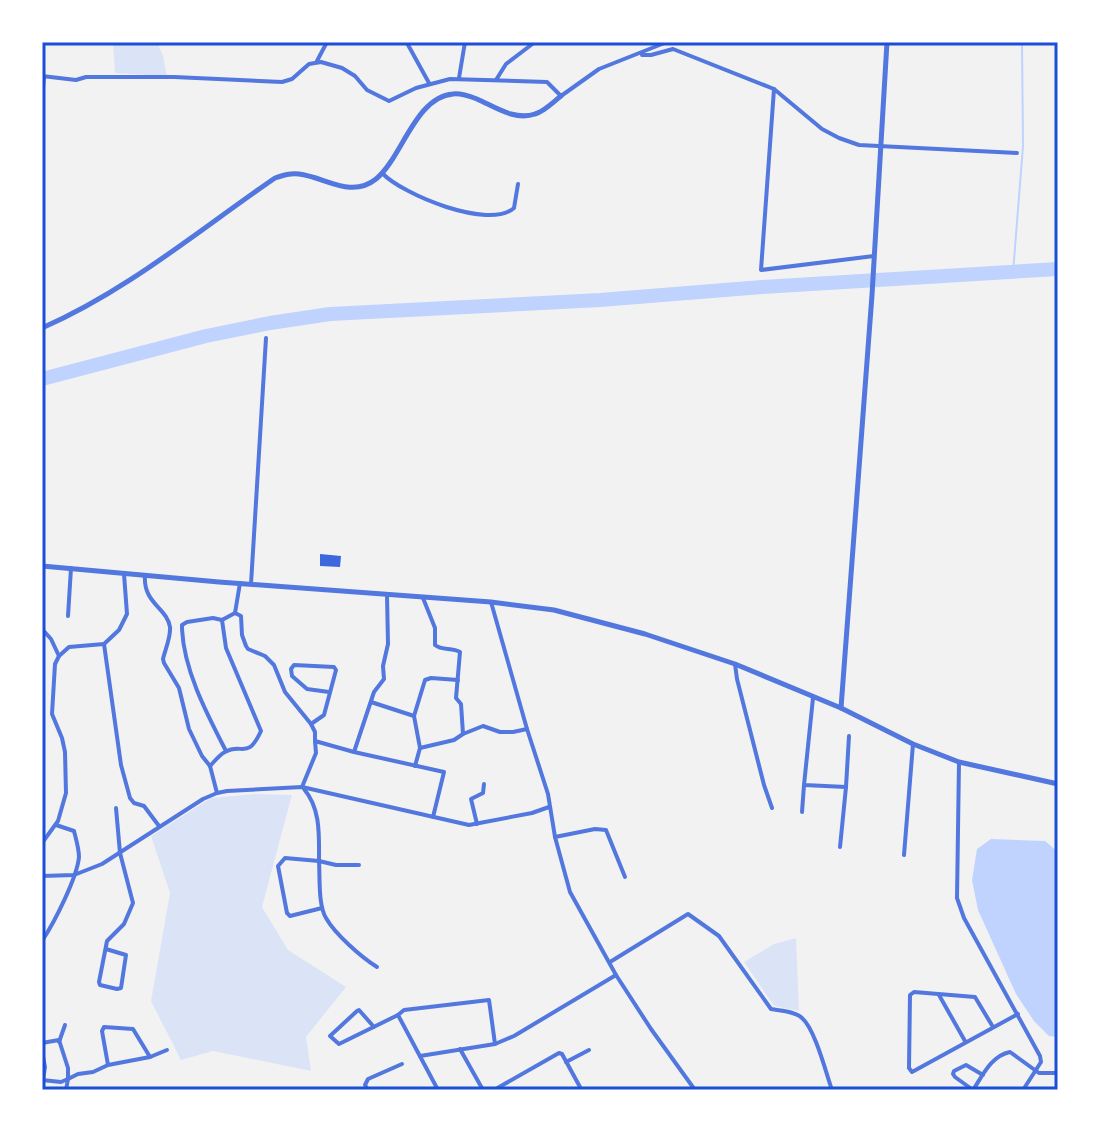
<svg xmlns="http://www.w3.org/2000/svg" width="1100" height="1132" font-family="'PT Sans',sans-serif">
	<style>
		.green { fill: #dbe4f7 }
		.water { fill: #bfd3fe }
		.lines { fill: none; stroke-linecap: round; stroke-linejoin: round }
		.stream { stroke: #bfd3fe; stroke-width: 2 }
		.river { stroke: #bfd3fe; stroke-width: 14 }
		.building { fill: #3d67dc }
		.minor { stroke: #5277de; stroke-width: 4 }
		.tertiary { stroke: #5277de; stroke-width: 5 }
		.neatline { fill: none; stroke: #1d4ed8; stroke-width: 3 }
	</style>
	<rect width="100%" height="100%" fill="#f2f2f2"/>
	<!-- green -->
	<g class="green">
		<polygon points="113,42 157,42 163,56 167,76 115,73"/>
		<polygon points="255,794 292,795 262,907 288,950 346,987 306,1037 311,1071 213,1051 181,1060 151,1001 170,893 151,836 211,798"/>
		<polygon points="796,938 799,1011 774,1006 744,962 774,944"/>
	</g>
	<!-- water -->
	<polygon class="water" points="991,839 1045,841 1058,852 1058,1037 1049,1036 1034,1021 1016,994 978,910 972,880 977,849"/>
	<g class="lines">
		<!-- stream -->
		<polyline class="stream" points="1013,273 1023,146 1022,42"/>
		<!-- river -->
		<polyline class="river" points="42,379 206,336 270,323 330,314 600,300 762,287 1058,269"/>
	</g>
	<!-- building -->
	<polygon class="building" points="320,554 341,556 340,567 320,566"/>
	<g class="lines">
		<!-- minor -->
		<g class="minor">
			<polyline points="407,43 429,83"/>
			<polyline points="642,55 651,55 673,49 774,89 822,129 839,138 859,145 1017,153"/>
			<polyline points="317,61 327,42"/>
			<polyline points="42,76 76,80 86,77 174,77 282,82 292,79 309,64 321,62 342,68 355,76 367,90 389,101 416,88 450,79 547,82 561,96 599,69 667,42"/>
			<polyline points="459,78 465,42"/>
			<polyline points="496,80 506,64 535,42"/>
			<polyline points="774,89 761,270 874,256"/>
			<polyline points="42,99 44,76"/>
			<path d="M382,173C403,195 489,230 514,208L518,184"/>
			<path d="M145,576C143,603 167,608 170,627C171,637 165,650 163,659L164,663L179,688L189,729L202,756L210,766L217,793"/>
			<polyline points="251,584 266,338"/>
			<path d="M423,598L435,628V645C442,651 452,647 460,652L456,698L461,704L463,734L483,726L500,732H513L527,729"/>
			<polyline points="491,602 527,729 548,794 555,837 570,892 616,975 651,1029 695,1090"/>
			<polyline points="235,613 241,616 242,635 246,646 248,649 265,656 274,665 285,692 311,724"/>
			<polyline points="68,616 71,568"/>
			<polyline points="42,629 51,639 59,656"/>
			<polyline points="104,644 121,765 130,798 134,803 144,806 159,826"/>
			<polyline points="735,664 737,679 764,785 772,808"/>
			<polyline points="813,698 804,785 846,787 840,847"/>
			<polyline points="371,702 414,716 420,748 415,766"/>
			<polyline points="414,716 425,680 431,678 458,680"/>
			<polyline points="315,741 315,732 311,724 324,715 336,670 334,667 294,665 291,669 292,676 307,689 329,692"/>
			<polyline points="420,748 454,740 463,734"/>
			<path d="M226,751C207,714 184,671 182,629V625L187,622L213,618L222,620L235,613L240,583"/>
			<polyline points="354,752 444,772 433,817"/>
			<polyline points="959,762 957,898 964,918 1040,1056 1041,1062 1023,1090"/>
			<path d="M210,766C214,762 219,755 225,752C242,742 247,761 261,731L226,648L222,620"/>
			<polyline points="302,787 316,753 315,741 354,752 374,692 384,679 383,666 388,644 387,595"/>
			<polyline points="846,787 849,736"/>
			<path d="M304,789C321,809 319,836 319,861L285,858L278,866L287,913L290,916L322,908"/>
			<polyline points="802,812 804,785"/>
			<polyline points="477,824 471,799 483,793 484,784"/>
			<polyline points="555,837 595,829 606,830 625,877"/>
			<polyline points="42,843 58,821 66,793 65,752 62,738 52,714 55,664 59,656 69,647 104,644 119,630 127,614 124,574"/>
			<polyline points="904,855 913,744"/>
			<path d="M359,865H336L319,861C320,876 318,905 326,918C335,934 361,957 377,967"/>
			<polyline points="42,876 74,875 102,864 203,799 217,793 227,791 302,787 469,825 532,813 549,807"/>
			<path d="M42,941C54,923 77,878 79,857C79,849 76,839 74,831L56,825"/>
			<polyline points="106,949 126,955 121,988 117,989 100,985 99,982 107,941 124,924 133,903 120,853 116,808"/>
			<path d="M610,962L688,914L719,936L771,1009C781,1011 795,1011 802,1018C815,1029 826,1073 832,1090"/>
			<polyline points="939,995 965,1041"/>
			<polyline points="374,1027 359,1010 357,1011 330,1036 339,1044 398,1015"/>
			<polyline points="993,1027 975,997 914,992 910,995 909,1068 912,1072 1018,1014"/>
			<polyline points="59,1042 65,1025"/>
			<polyline points="42,1043 59,1040 68,1068 68,1079 78,1074 93,1072 108,1065 150,1057 167,1050"/>
			<polyline points="460,1049 483,1090"/>
			<polyline points="42,1051 45,1067 43,1080"/>
			<polyline points="420,1056 495,1044 514,1036 616,975"/>
			<polyline points="566,1062 589,1050"/>
			<polyline points="108,1065 102,1031 104,1027 133,1029 150,1057"/>
			<path d="M983,1075L966,1065L954,1071L953,1074L955,1077L973,1090C983,1075 991,1056 1010,1052L1039,1073H1058"/>
			<polyline points="42,1080 61,1082 68,1079 66,1090"/>
			<polyline points="368,1090 365,1085 368,1079 402,1064"/>
			<polyline points="438,1090 398,1015 404,1010 489,1000 495,1044"/>
			<polyline points="494,1090 559,1053 562,1054 580,1087"/>
		</g>
		<!-- tertiary -->
		<g class="tertiary">
			<path d="M42,328C127,291 199,230 275,178C284,175 290,173 299,174C325,177 351,199 376,179C402,158 415,97 453,94C461,93 469,96 477,99C495,107 515,121 535,114C545,111 553,102 561,96"/>
			<polyline points="42,566 219,582 491,602 554,610 645,634 735,664 841,708 913,744 959,762 1058,784"/>
			<polyline points="841,708 872,295 887,42"/>
		</g>
	</g>
	<!-- border -->
	<rect width="1100" height="1132" fill="none" stroke="#ffffff" stroke-width="88"/>
	<rect x="44" y="44" width="1012" height="1044" class="neatline"/>
</svg>
